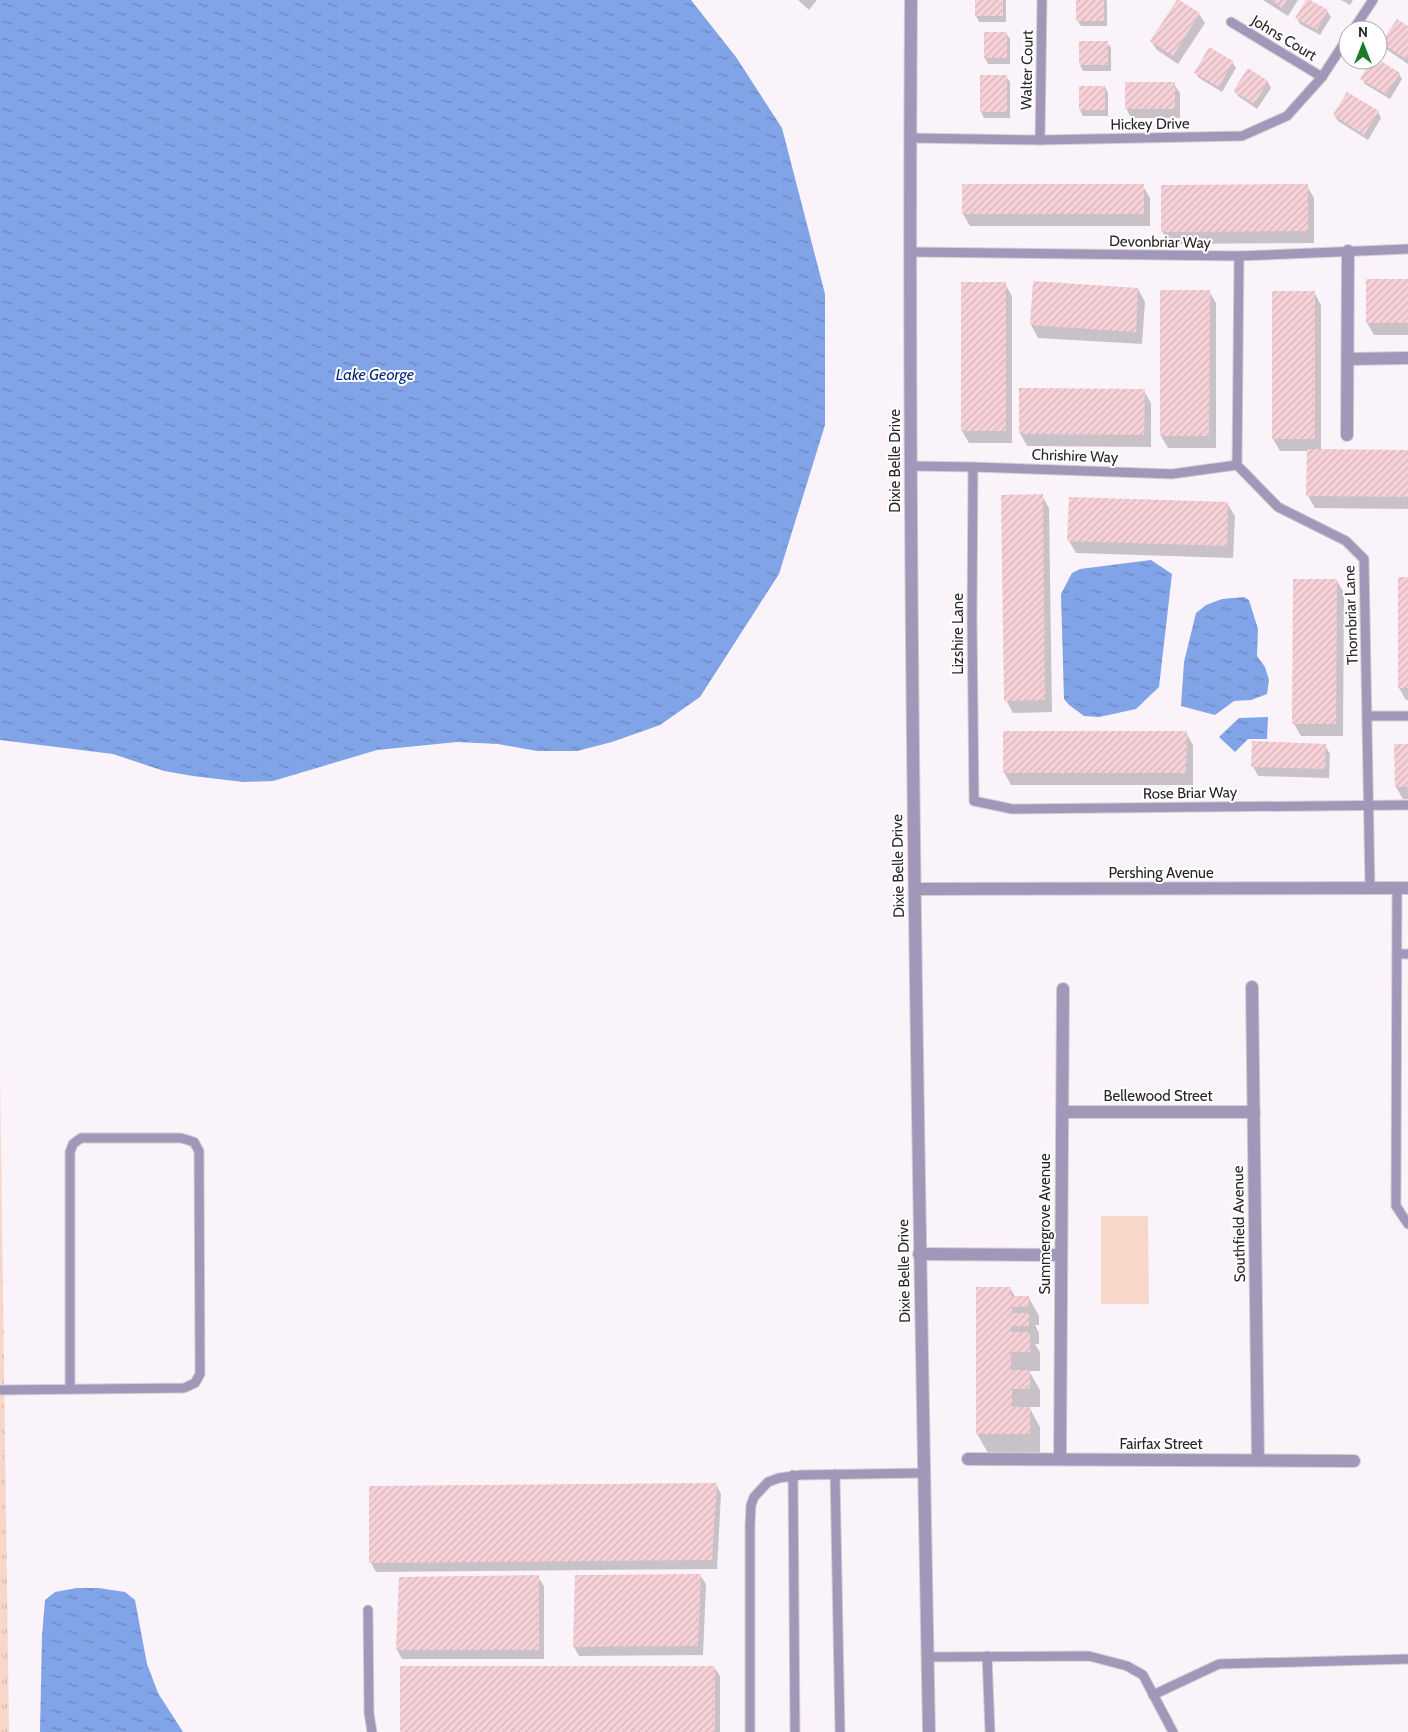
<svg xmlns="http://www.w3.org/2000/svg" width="1408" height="1732" font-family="Cabin,sans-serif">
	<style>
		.grass { fill: url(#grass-tufts) }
		.garden { fill: #f8d7cb }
		.water { fill: url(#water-ripples) }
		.shadow { fill: #0003 }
		.building { fill: url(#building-hatch) }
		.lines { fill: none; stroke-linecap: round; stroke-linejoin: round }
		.service-casing { stroke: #d5ced4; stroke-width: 11 }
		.minor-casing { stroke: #d5ced4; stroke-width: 14 }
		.tertiary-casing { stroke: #d5ced4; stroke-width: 14 }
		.service { stroke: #a198b9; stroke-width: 9 }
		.minor { stroke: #a198b9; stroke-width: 12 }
		.tertiary { stroke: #a198b9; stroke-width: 12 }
		.labels { text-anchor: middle; stroke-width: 4; stroke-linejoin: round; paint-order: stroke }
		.street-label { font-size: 15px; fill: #282527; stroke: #fff }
		.water-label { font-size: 16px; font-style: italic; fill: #0a2a76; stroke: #fff }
	</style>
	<defs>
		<pattern id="grass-tufts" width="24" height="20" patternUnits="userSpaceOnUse" patternTransform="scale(1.25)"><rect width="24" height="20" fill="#f8d7cb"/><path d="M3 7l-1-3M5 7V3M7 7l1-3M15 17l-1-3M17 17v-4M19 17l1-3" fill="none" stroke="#d5b8ae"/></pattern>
		<pattern id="water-ripples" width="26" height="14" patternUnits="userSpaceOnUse" patternTransform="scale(1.25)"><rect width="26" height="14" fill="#81a3e7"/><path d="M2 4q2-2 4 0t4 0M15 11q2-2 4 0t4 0" fill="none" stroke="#6a85bb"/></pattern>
		<pattern id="building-hatch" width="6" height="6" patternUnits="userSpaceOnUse" patternTransform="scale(1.25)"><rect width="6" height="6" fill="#f6d1d7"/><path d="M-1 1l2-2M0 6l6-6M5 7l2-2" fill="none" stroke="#d3b3b9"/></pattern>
	</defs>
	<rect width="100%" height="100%" fill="#fbf3fa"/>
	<!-- grass -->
	<polygon class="grass" points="0,1073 9,1732 0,1732"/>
	<!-- garden -->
	<polygon class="garden" points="1101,1216 1148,1216 1149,1304 1101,1304"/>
	<!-- water -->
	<g class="water">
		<polygon points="0,0 691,0 736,57 782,128 825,294 825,425 779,574 700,697 660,725 612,742 577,751 537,751 498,744 457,742 377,750 273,781 243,782 193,776 164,771 113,754 0,740"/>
		<polygon points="1151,560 1172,574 1159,687 1136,709 1099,717 1084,716 1069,705 1064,699 1061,594 1072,573 1080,569"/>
		<polygon points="1244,597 1249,600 1258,629 1257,656 1265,667 1269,680 1267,694 1251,700 1234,701 1215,715 1181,706 1184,662 1196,613 1206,605 1222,599"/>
		<polygon points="1268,717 1267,739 1248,739 1235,752 1219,737 1239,718"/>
		<polygon points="77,1588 98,1588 125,1592 135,1600 147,1664 158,1693 183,1732 40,1732 42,1636 45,1600 55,1592"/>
	</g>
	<!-- shadow -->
	<g class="shadow">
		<polygon points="798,0 817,0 809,10"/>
		<polygon points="976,0 1006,0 1006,22 979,22 976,16"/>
		<polygon points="1077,0 1106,0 1107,2 1107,26 1081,26 1077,20"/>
		<polygon points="1178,0 1199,14 1205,23 1178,64 1157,50 1151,41"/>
		<polygon points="1263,0 1298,0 1288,16"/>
		<polygon points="1307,0 1327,11 1331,17 1320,35 1300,24 1297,18"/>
		<polygon points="1341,0 1353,0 1350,5"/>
		<polygon points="1408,28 1408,64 1386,49 1382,43"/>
		<polygon points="1006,33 1010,39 1010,64 988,64 985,58"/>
		<polygon points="1080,42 1107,42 1111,48 1111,71 1083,71 1080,65"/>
		<polygon points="1373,60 1376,60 1399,74 1402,79 1390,99 1365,84 1362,79"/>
		<polygon points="1232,62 1236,68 1222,92 1199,78 1195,73"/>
		<polygon points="1248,70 1268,82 1271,88 1257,109 1238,96 1235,91"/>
		<polygon points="1006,76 1010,82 1010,118 984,118 981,112"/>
		<polygon points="1174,84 1180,93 1180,118 1131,118 1126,108"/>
		<polygon points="1105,87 1108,93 1108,116 1083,116 1080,110"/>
		<polygon points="1378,112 1381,118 1368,140 1338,121 1334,115"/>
		<polygon points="1143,186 1150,198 1150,226 970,226 963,214"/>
		<polygon points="1307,186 1314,198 1314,243 1169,244 1162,231"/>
		<polygon points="1408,280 1408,335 1374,335 1367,323"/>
		<polygon points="1034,283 1138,289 1145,302 1142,344 1038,338 1031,325"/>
		<polygon points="1005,284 1012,296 1012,443 969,443 962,431"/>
		<polygon points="1209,291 1216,303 1216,448 1168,448 1161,436"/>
		<polygon points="1314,292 1321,305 1321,451 1408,451 1408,509 1315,508 1308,496 1308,451 1280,451 1273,439"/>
		<polygon points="1144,391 1151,403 1151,447 1027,446 1020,433"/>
		<polygon points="1042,496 1049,508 1052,712 1013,713 1006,700"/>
		<polygon points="1227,503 1235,516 1233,558 1076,553 1069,541"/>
		<polygon points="1408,578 1408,700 1406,700 1399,688"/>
		<polygon points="1337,581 1344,593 1343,736 1301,736 1294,724"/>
		<polygon points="1186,733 1193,745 1193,785 1011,785 1004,772"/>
		<polygon points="1325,745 1330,754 1329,778 1258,776 1253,766"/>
		<polygon points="1408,745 1408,799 1403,799 1396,787"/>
		<polygon points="977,1288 1010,1288 1016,1298 1029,1298 1039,1316 1039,1325 1035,1325 1039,1333 1039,1344 1035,1344 1040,1352 1040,1371 1029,1371 1040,1390 1040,1407 1029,1407 1040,1427 1040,1453 988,1453 977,1434"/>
		<polygon points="716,1484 721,1494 717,1569 376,1572 371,1563"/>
		<polygon points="700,1575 706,1584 703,1655 579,1656 574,1647"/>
		<polygon points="538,1577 544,1586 544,1659 402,1659 397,1650 400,1578"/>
		<polygon points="714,1667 720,1676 720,1732 401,1732"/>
	</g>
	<!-- building -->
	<g class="building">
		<rect x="975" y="0" width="28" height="16"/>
		<rect x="1076" y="0" width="28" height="21"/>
		<polygon points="1177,0 1179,0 1200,13 1173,56 1150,41"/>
		<polygon points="1271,0 1287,0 1282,8"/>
		<polygon points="1306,0 1310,0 1328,10 1317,30 1295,18"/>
		<polygon points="1397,19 1408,26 1408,56 1406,59 1381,43"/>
		<rect x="984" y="32" width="23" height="26"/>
		<rect x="1079" y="41" width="29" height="24"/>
		<polygon points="1209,47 1233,61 1219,87 1194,73"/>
		<polygon points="1372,60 1379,60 1400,73 1386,94 1360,79"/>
		<polygon points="1248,68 1268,81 1254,104 1233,91"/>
		<rect x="980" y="75" width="27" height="37"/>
		<rect x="1125" y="82" width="50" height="27"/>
		<rect x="1079" y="86" width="26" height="24"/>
		<polygon points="1347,92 1379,111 1364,135 1333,115"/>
		<rect x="962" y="184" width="182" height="30"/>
		<polygon points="1308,184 1308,231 1161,232 1161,185"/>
		<rect x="1366" y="279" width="42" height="44"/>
		<polygon points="1033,281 1138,288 1136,332 1030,325"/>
		<rect x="961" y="282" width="45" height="149"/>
		<polygon points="1160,290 1210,290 1209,436 1160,436"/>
		<rect x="1272" y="291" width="43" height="148"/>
		<polygon points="1019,388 1145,389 1144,435 1019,434"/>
		<polygon points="1307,449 1408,450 1408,497 1306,496"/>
		<polygon points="1043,494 1045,700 1004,701 1001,495"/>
		<polygon points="1069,497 1228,502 1227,546 1067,541"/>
		<rect x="1398" y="577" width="10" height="111"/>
		<polygon points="1293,579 1337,579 1336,724 1292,724"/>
		<polygon points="1003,731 1187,731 1186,773 1003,773"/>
		<polygon points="1252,741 1326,744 1325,769 1251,767"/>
		<polygon points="1394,744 1408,744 1408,787 1395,787"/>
		<polygon points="976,1287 1011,1287 1011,1296 1029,1296 1029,1307 1012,1307 1012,1313 1029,1313 1029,1326 1011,1326 1011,1332 1030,1332 1030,1352 1011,1352 1011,1370 1030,1370 1030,1389 1012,1389 1012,1407 1030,1407 1030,1434 976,1434"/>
		<polygon points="717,1483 712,1560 369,1563 369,1486"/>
		<polygon points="701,1574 698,1646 573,1647 575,1575"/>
		<polygon points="539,1575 539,1650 396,1650 399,1577"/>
		<rect x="400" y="1666" width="315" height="66"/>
	</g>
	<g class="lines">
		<defs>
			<g id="service">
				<polyline points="1231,22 1322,77"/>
				<polyline points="1353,30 1373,0"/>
				<polyline points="910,138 1040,140 1242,136 1287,116 1322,77 1348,37"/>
				<polyline points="1040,140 1042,0"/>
				<polyline points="911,252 1239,256 1408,249"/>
				<polyline points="1239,256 1237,465 1278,507 1346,541 1364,559 1370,889"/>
				<polyline points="911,466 973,467 1172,474 1237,465"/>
				<polyline points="973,467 972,618 974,801 1012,809 1408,805"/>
				<polyline points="1367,716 1408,716"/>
				<polyline points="1397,889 1396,1206 1408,1224"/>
				<polyline points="1397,954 1408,954"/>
				<polyline points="0,1390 184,1388 195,1383 200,1374 199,1151 194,1142 181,1138 81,1138 73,1144 70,1152 70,1388"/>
				<polyline points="835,1474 840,1732"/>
				<polyline points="793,1475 795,1732"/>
				<polyline points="368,1610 369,1713 372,1732"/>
				<polyline points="987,1656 990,1732"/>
				<polyline points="928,1657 1089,1656 1127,1666 1143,1675 1173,1732"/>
				<polyline points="1153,1695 1219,1664 1408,1659"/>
				<polyline points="750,1732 750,1526 751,1505 754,1497 768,1482 779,1478 801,1475 924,1473"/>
			</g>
			<g id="minor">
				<polyline points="1349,359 1408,358"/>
				<polyline points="1347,435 1348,251"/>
				<polyline points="1252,987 1258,1460"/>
				<polyline points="1062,1112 1254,1112"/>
				<polyline points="919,1254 1061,1255"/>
				<polyline points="968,1459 1354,1461"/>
				<polyline points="1060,1459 1063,989"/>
			</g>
			<g id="tertiary">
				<path d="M911,0C907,577 918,1155 929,1732"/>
				<polyline points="915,889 1408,888"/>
			</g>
		</defs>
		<!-- service casing -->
		<use href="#service" class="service-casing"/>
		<!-- minor casing -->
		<use href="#minor" class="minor-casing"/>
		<!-- tertiary casing -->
		<use href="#tertiary" class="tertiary-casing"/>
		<!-- service -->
		<use href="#service" class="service"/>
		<!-- minor -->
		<use href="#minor" class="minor"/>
		<!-- tertiary -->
		<use href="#tertiary" class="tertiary"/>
	</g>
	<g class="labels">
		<!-- street labels -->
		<g class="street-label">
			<text transform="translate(1284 38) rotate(31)" y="5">Johns Court</text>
			<text transform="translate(1027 70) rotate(-89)" y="5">Walter Court</text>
			<text transform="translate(1150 124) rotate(-1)" y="5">Hickey Drive</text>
			<text transform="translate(1160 242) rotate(1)" y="5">Devonbriar Way</text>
			<text transform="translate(1075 456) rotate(2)" y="5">Chrishire Way</text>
			<text transform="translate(895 461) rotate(-90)" y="5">Dixie Belle Drive</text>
			<text transform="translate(1351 615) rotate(-92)" y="5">Thornbriar Lane</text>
			<text transform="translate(958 634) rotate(-90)" y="5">Lizshire Lane</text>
			<text transform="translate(1190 793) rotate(-1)" y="5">Rose Briar Way</text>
			<text transform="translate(898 866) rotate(-91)" y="5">Dixie Belle Drive</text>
			<text x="1161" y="878">Pershing Avenue</text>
			<text x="1158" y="1101">Bellewood Street</text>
			<text transform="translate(1045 1224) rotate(-90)" y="5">Summergrove Avenue</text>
			<text transform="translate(1239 1224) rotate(-91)" y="5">Southfield Avenue</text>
			<text transform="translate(904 1271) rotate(-91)" y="5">Dixie Belle Drive</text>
			<text x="1161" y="1449">Fairfax Street</text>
		</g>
		<!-- water labels -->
		<g class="water-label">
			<text x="375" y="380">Lake George</text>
		</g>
	</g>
	<!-- north arrow -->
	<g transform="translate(1363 45)"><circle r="24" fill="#ffffff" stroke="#a9a8a9"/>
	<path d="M0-4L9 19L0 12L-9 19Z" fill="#1d7b2b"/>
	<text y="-8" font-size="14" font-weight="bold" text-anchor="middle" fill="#282527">N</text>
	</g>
</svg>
